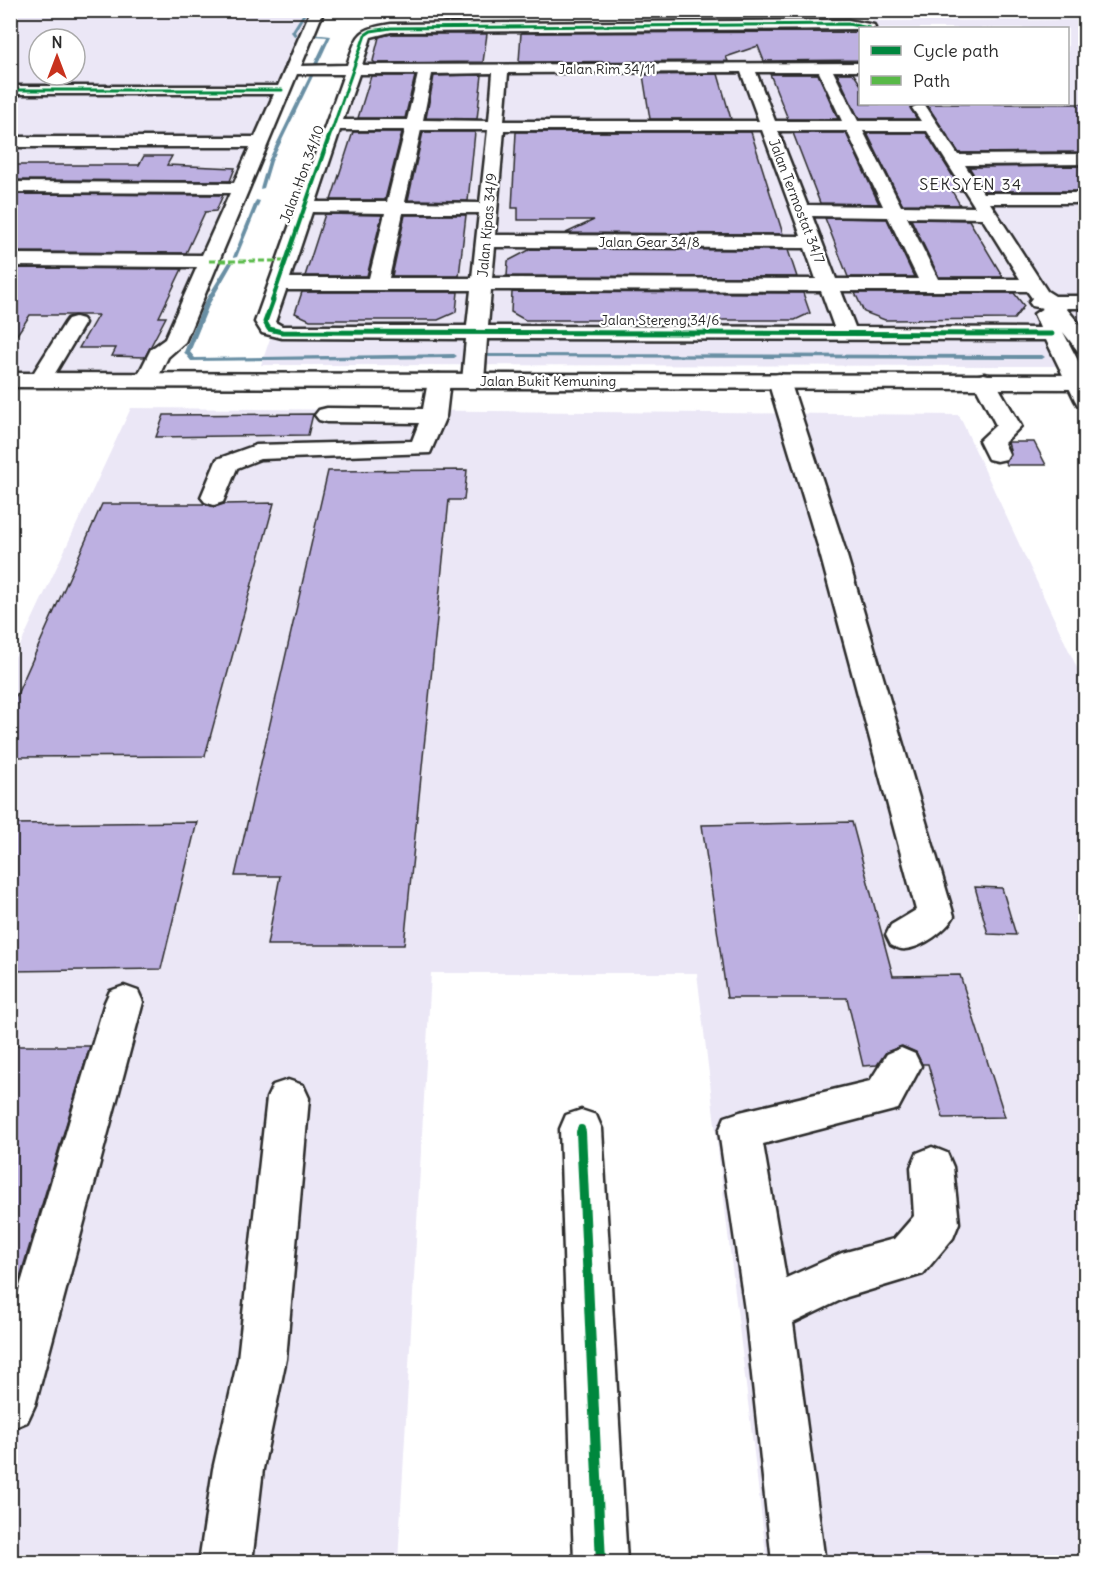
<svg xmlns="http://www.w3.org/2000/svg" width="1096" height="1573" font-family="Delius,sans-serif">
	<style>
		.built { fill: #ebe7f6; fill-rule: evenodd }
		.lines { fill: none; stroke-linecap: round; stroke-linejoin: round }
		.stream { fill: #698fa4; fill-rule: evenodd }
		.building { fill: #bdb0e1; stroke: #2b2b2b; stroke-width: 1.5 }
		.minor-casing { stroke: #2b2b2b; stroke-width: 5 }
		.major-casing { stroke: #2b2b2b; stroke-width: 5 }
		.minor { fill: #fff; fill-rule: evenodd }
		.major { fill: #fff; fill-rule: evenodd }
		.quiet { stroke: #58b947; stroke-width: 3; stroke-dasharray: 7 3; stroke-linecap: butt }
		.cycleway-far4-casing { stroke: #fff; stroke-width: 4.5 }
		.cycleway-far3-casing { stroke: #fff; stroke-width: 6 }
		.cycleway-far2-casing { stroke: #fff; stroke-width: 8 }
		.cycleway-far1-casing { stroke: #fff; stroke-width: 12 }
		.cycleway-casing { stroke: #fff; stroke-width: 14 }
		.cycleway-far4 { stroke: #00873e; stroke-width: 3 }
		.cycleway-far3 { stroke: #00873e; stroke-width: 4 }
		.cycleway-far2 { stroke: #00873e; stroke-width: 5 }
		.cycleway-far1 { stroke: #00873e; stroke-width: 8 }
		.cycleway { stroke: #00873e; stroke-width: 10 }
		.labels { text-anchor: middle; stroke-width: 4.5; stroke-linejoin: round; paint-order: stroke }
		.far-street-label { font-size: 14px; fill: #2b2b2b; stroke: #fff }
		.far-quarter-label { font-size: 16px; letter-spacing: 1.5px; fill: #2b2b2b; stroke: #fff }
	</style>
	<rect width="100%" height="100%" fill="#fff"/>
	<filter id="ink" filterUnits="userSpaceOnUse"><feTurbulence type="fractalNoise" baseFrequency=".0167" numOctaves="2"/><feDisplacementMap in="SourceGraphic" scale="12" xChannelSelector="R" yChannelSelector="G"/><feConvolveMatrix kernelMatrix="1 2 1 2 8 2 1 2 1" color-interpolation-filters="sRGB"/></filter>
	<g filter="url(#ink)">
		<!-- built -->
		<g class="built">
			<path d="M11,11H315L167,340L141,375H11ZM39,39H75V75H39Z"/>
			<path d="M1085,20V366L261,365L378,23ZM860,28H1068V104H860Z"/>
			<polygon points="131,408 959,415 1085,685 1085,1562 767,1562 697,973 431,973 398,1562 11,1562 11,665"/>
		</g>
		<g class="lines">
			<!-- stream -->
			<g class="stream">
				<polygon points="305,10 308,10 295,32 297,35 294,36 291,32"/>
				<polygon points="313,34 331,36 318,64 316,65 314,64 327,37 312,36"/>
				<polygon points="311,73 314,74 272,161 264,188 260,189 268,161"/>
				<polygon points="256,200 260,201 237,257 233,258 233,257"/>
				<polygon points="229,262 233,263 210,303 190,352 195,358 454,354 457,356 454,358 191,361 184,352 204,303"/>
				<polygon points="487,354 1042,355 1045,357 1042,359 489,357 487,356"/>
			</g>
		</g>
		<!-- building -->
		<g class="building">
			<polygon points="861,32 861,60 764,61 758,46 726,57 728,61 519,62 521,33"/>
			<polygon points="391,34 487,34 483,62 375,63 373,61 379,37"/>
			<polygon points="837,73 853,73 861,85 861,104 916,104 910,107 917,119 859,119"/>
			<polygon points="718,74 731,119 650,119 643,75"/>
			<polygon points="770,74 818,74 838,119 788,119"/>
			<polygon points="482,75 477,119 426,118 434,76"/>
			<polygon points="371,76 415,76 405,118 358,118"/>
			<polygon points="926,104 1086,104 1086,152 959,153"/>
			<polygon points="353,132 402,132 385,200 331,200"/>
			<polygon points="423,132 475,132 468,201 408,200"/>
			<polygon points="516,132 751,132 783,234 566,233 594,220 518,220 518,208 512,208"/>
			<polygon points="793,133 846,133 879,204 820,203"/>
			<polygon points="867,133 926,133 962,191 952,191 960,205 902,204"/>
			<polygon points="144,156 172,156 167,165 235,168 230,181 10,180 10,165 139,165"/>
			<polygon points="1086,166 1086,191 984,191 969,167"/>
			<polygon points="10,194 223,195 216,211 205,212 186,253 10,252"/>
			<polygon points="325,214 382,215 367,276 305,276"/>
			<polygon points="405,215 466,215 459,276 392,276"/>
			<polygon points="825,218 887,219 914,277 848,277"/>
			<polygon points="911,219 969,220 1003,277 939,277"/>
			<polygon points="531,249 788,250 797,277 507,276 508,261"/>
			<polygon points="10,268 182,269 159,317 166,317 145,357 112,356 116,348 79,348 98,315 30,315 10,345"/>
			<polygon points="302,292 458,292 456,312 438,320 310,320 295,313"/>
			<polygon points="512,292 803,293 810,313 795,320 525,320 511,312"/>
			<polygon points="855,293 1014,293 1024,306 1014,319 885,320 864,312"/>
			<polygon points="313,414 308,435 156,437 164,415"/>
			<polygon points="1008,442 1034,442 1046,465 1007,465 1005,462 1011,455"/>
			<polygon points="467,470 464,500 449,500 404,945 267,945 280,876 235,876 328,471"/>
			<polygon points="274,503 205,756 10,757 10,710 102,504 204,504 215,507 224,504"/>
			<polygon points="197,822 161,969 10,971 10,824"/>
			<polygon points="852,822 893,976 960,975 1005,1117 943,1118 928,1064 922,1064 916,1052 902,1046 886,1052 877,1065 863,1066 847,998 727,998 702,825"/>
			<polygon points="975,887 1002,888 1016,935 988,934"/>
			<polygon points="10,1046 90,1046 10,1310"/>
		</g>
		<g class="lines">
			<defs>
				<g id="minor">
					<path d="M311,10H324L301,66L347,65C358,34 357,29 391,24L848,20L874,25L875,28L860,29L391,32L371,37L362,65L860,63V71H833L858,121H921L912,108L920,104L925,105L958,155L1086,154V164L965,165L983,193H1086V203H990L1047,291L1055,296H1086V308H1066L1086,332V352L1078,351L1063,332L1086,376V407L1078,405L1075,400L1046,340L487,339L484,381L481,386H465L462,381L466,339L282,338L262,333L255,322L344,74H297L185,342L168,357L154,386H138L135,381L151,349L165,339L197,267L10,266V254L202,255L230,193L10,192V182L234,183L250,147H10V137H255L274,94H10V86H278ZM741,72L759,121H504L508,73ZM756,72H819L842,121H775ZM493,73L489,121L423,120L432,74ZM359,74H418L407,120H343ZM340,130H405L387,202H316ZM421,130H488L480,203L405,202ZM504,130H762L801,236L495,235ZM778,131H847L883,206L807,205ZM863,131H927L975,207L901,206ZM312,212L385,213L369,278H290ZM403,213H479L472,278H389ZM812,216L888,217L918,279H836ZM907,217L982,218L1020,279H938ZM495,247L805,248L816,279L492,278ZM286,290H471L467,326H282L275,322ZM491,290L821,291L834,327L488,326ZM841,291H1027L1032,298L1029,302L1032,306L1043,308L1034,314L1040,328L855,327Z"/>
					<polygon points="75,317 82,319 85,323 51,380 48,385 32,385 29,380 65,323 68,319"/>
					<polygon points="439,374 447,376 450,381 446,416 430,453 260,459 237,468 223,502 214,505 205,502 201,497 217,459 256,445 412,441 419,423 327,422 319,420 315,415 319,410 327,408 423,409 428,381 431,376"/>
					<path d="M779,374L787,376L790,381L844,546L954,916C947,930 922,948 905,949C901,950 895,947 891,945L886,935L891,925L916,910L818,546L768,381L771,376Z"/>
					<polygon points="984,374 992,376 1021,426 1004,443 1009,454 1006,459 997,461 988,459 979,441 996,425 973,381 976,376"/>
					<polygon points="124,986 138,991 143,1002 35,1405 27,1422 10,1429 10,1320 105,1002 110,991"/>
					<polygon points="901,1048 915,1054 921,1066 898,1109 763,1144 786,1278 842,1253 894,1239 914,1216 911,1167 917,1153 932,1147 947,1153 953,1167 959,1223 953,1238 923,1274 847,1297 793,1323 825,1562 772,1562 745,1310 719,1131 725,1117 740,1112 870,1081 887,1054"/>
					<polygon points="288,1080 303,1085 309,1098 286,1359 263,1469 252,1562 199,1562 213,1469 238,1359 267,1098 273,1085"/>
					<polygon points="581,1110 596,1115 602,1129 627,1562 574,1562 560,1129 566,1115"/>
				</g>
				<polygon id="major" points="10,373 1086,375 1086,389 10,387"/>
			</defs>
			<!-- minor casing -->
			<use href="#minor" class="minor-casing"/>
			<!-- major casing -->
			<use href="#major" class="major-casing"/>
			<!-- minor -->
			<use href="#minor" class="minor"/>
			<!-- major -->
			<use href="#major" class="major"/>
			<!-- quiet -->
			<polyline class="quiet" points="209,261 285,261"/>
			<defs>
				<g id="cycleway-far4">
					<polyline points="10,90 282,90"/>
					<polyline points="331,133 365,35 371,31 391,28 848,24 869,28"/>
				</g>
				<polyline id="cycleway-far3" points="272,301 331,131"/>
				<polyline id="cycleway-far2" points="273,300 265,322 269,329 282,332 1052,334"/>
				<polyline id="cycleway-far1" points="581,1129 581,1133"/>
				<polyline id="cycleway" points="581,1132 601,1562"/>
			</defs>
			<!-- cycleway-far4 casing -->
			<use href="#cycleway-far4" class="cycleway-far4-casing"/>
			<!-- cycleway-far3 casing -->
			<use href="#cycleway-far3" class="cycleway-far3-casing"/>
			<!-- cycleway-far2 casing -->
			<use href="#cycleway-far2" class="cycleway-far2-casing"/>
			<!-- cycleway-far1 casing -->
			<use href="#cycleway-far1" class="cycleway-far1-casing"/>
			<!-- cycleway casing -->
			<use href="#cycleway" class="cycleway-casing"/>
			<!-- cycleway-far4 -->
			<use href="#cycleway-far4" class="cycleway-far4"/>
			<!-- cycleway-far3 -->
			<use href="#cycleway-far3" class="cycleway-far3"/>
			<!-- cycleway-far2 -->
			<use href="#cycleway-far2" class="cycleway-far2"/>
			<!-- cycleway-far1 -->
			<use href="#cycleway-far1" class="cycleway-far1"/>
			<!-- cycleway -->
			<use href="#cycleway" class="cycleway"/>
		</g>
	</g>
	<g class="labels">
		<!-- far-street labels -->
		<g class="far-street-label">
			<text x="607" y="74">Jalan Rim 34/11</text>
			<text transform="translate(302 174) rotate(-70)" y="5">Jalan Hon 34/10</text>
			<text transform="translate(797 201) rotate(69)" y="5">Jalan Termostat 34/7</text>
			<text transform="translate(487 225) rotate(-85)" y="5">Jalan Kipas 34/9</text>
			<text x="649" y="247">Jalan Gear 34/8</text>
			<text x="660" y="325">Jalan Stereng 34/6</text>
			<text x="548" y="386">Jalan Bukit Kemuning</text>
		</g>
		<!-- far-quarter labels -->
		<g class="far-quarter-label">
			<text x="971" y="190">SEKSYEN 34</text>
		</g>
	</g>
	<!-- margin -->
	<rect width="1096" height="1573" fill="none" stroke="#fff" stroke-width="36"/>
	<rect x="18" y="18" width="1060" height="1537" fill="none" stroke="#2b2b2b" stroke-width="2" filter="url(#ink)"/>
	<!-- legend -->
	<rect x="859" y="27" width="210" height="78" fill="#ffffff" stroke="#aaaaaa" stroke-width="1.5"/>
	<rect x="871" y="46" width="30" height="9" fill="#00873e" stroke="#aaaaaa" stroke-width="1.5"/>
	<text x="913" y="57" font-size="18" fill="#2b2b2b">Cycle path</text>
	<rect x="871" y="76" width="30" height="9" fill="#58b947" stroke="#aaaaaa" stroke-width="1.5"/>
	<text x="913" y="87" font-size="18" fill="#2b2b2b">Path</text>
	<!-- north arrow -->
	<g transform="translate(57 57)"><circle r="28" fill="#ffffff" stroke="#aaaaaa" stroke-width="1.5"/>
	<path d="M0-4.5L10 22L0 15L-10 22Z" fill="#c8321e"/>
	<text y="-9" font-size="16" font-weight="bold" text-anchor="middle" fill="#2b2b2b">N</text>
	</g>
</svg>
